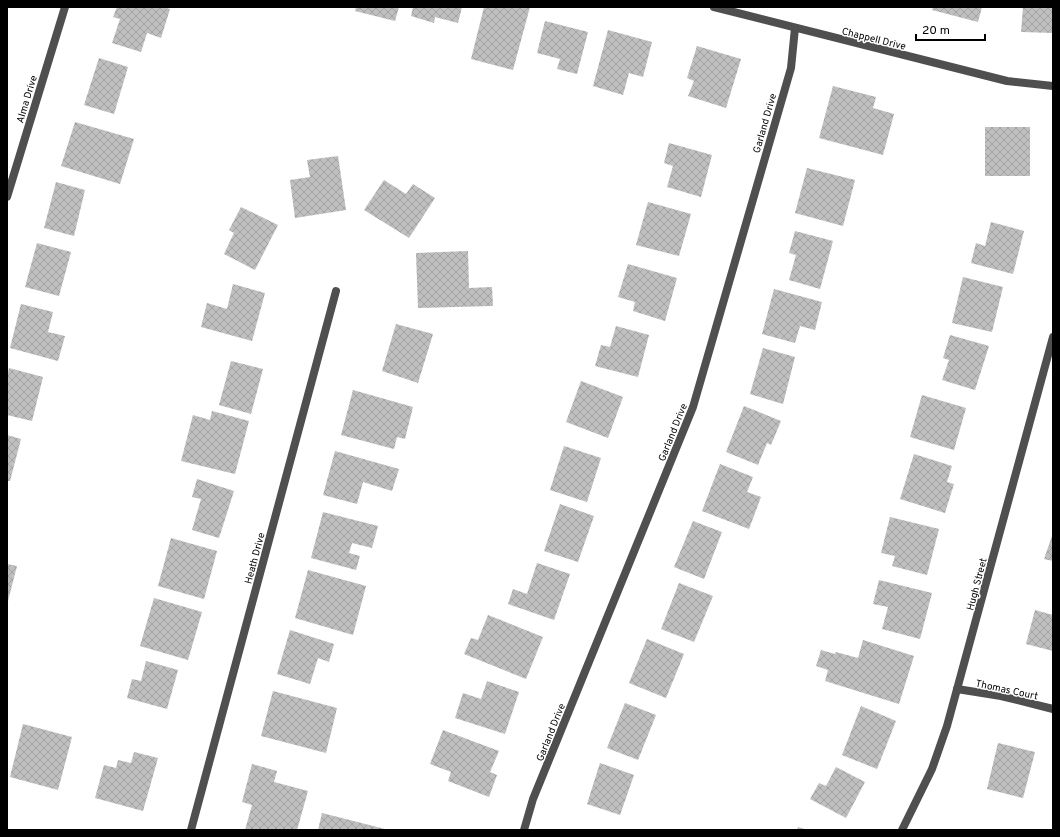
<svg xmlns="http://www.w3.org/2000/svg" width="1060" height="837" font-family="Overpass,sans-serif">
	<style>
		.building { fill: url(#building-cross-hatch) }
		.lines { fill: none; stroke-linecap: round; stroke-linejoin: round }
		.minor { stroke: #4f4f4f; stroke-width: 8 }
		.labels { text-anchor: middle; stroke-width: 3; stroke-linejoin: round; paint-order: stroke }
		.street-label { font-size: 10px; fill: #000; stroke: #fff }
	</style>
	<defs>
		<pattern id="building-cross-hatch" width="8" height="8" patternUnits="userSpaceOnUse"><rect width="8" height="8" fill="#bfbfbf"/><path d="M0 0l8 8M0 8l8-8" fill="none" stroke="#a2a2a2"/></pattern>
	</defs>
	<rect width="100%" height="100%" fill="#fff"/>
	<!-- building -->
	<g class="building">
		<polygon points="117,7 163,7 170,9 161,38 147,33 141,52 112,43 120,19 113,17"/>
		<polygon points="356,7 399,7 395,21 355,11"/>
		<polygon points="413,7 462,7 458,23 435,17 434,23 411,16"/>
		<polygon points="484,7 530,7 513,70 471,59"/>
		<polygon points="933,7 982,7 978,22 932,10"/>
		<polygon points="1023,7 1053,7 1053,33 1021,32"/>
		<polygon points="545,21 588,32 577,74 557,69 560,59 537,53"/>
		<polygon points="608,30 652,42 643,77 629,73 623,95 593,86"/>
		<polygon points="697,46 741,59 726,108 688,96 694,81 687,78"/>
		<polygon points="99,58 128,67 114,114 84,105"/>
		<polygon points="833,86 876,97 873,108 894,114 883,155 819,138"/>
		<polygon points="75,122 134,139 120,184 61,166"/>
		<rect x="985" y="127" width="45" height="49"/>
		<polygon points="669,143 712,155 701,197 667,187 673,166 664,163"/>
		<polygon points="338,156 346,210 295,218 290,180 310,177 307,160"/>
		<polygon points="807,168 855,180 843,226 795,213"/>
		<polygon points="384,180 406,194 413,184 435,198 409,238 364,210"/>
		<polygon points="56,182 85,190 74,236 44,228"/>
		<polygon points="648,202 691,214 679,256 636,245"/>
		<polygon points="241,207 278,225 255,270 224,254 234,233 229,230"/>
		<polygon points="991,222 1024,231 1013,274 971,263 976,243 985,246"/>
		<polygon points="795,231 833,241 820,289 789,280 796,255 789,253"/>
		<polygon points="37,243 71,252 59,296 25,287"/>
		<polygon points="468,251 469,288 492,287 493,306 418,308 416,253"/>
		<polygon points="628,264 677,278 665,321 633,311 635,302 618,297"/>
		<polygon points="963,277 1003,287 992,332 952,323"/>
		<polygon points="233,284 265,293 252,341 201,327 207,303 227,309"/>
		<polygon points="774,289 822,302 815,330 800,326 795,343 762,334"/>
		<polygon points="21,304 53,312 48,332 65,336 58,361 10,348"/>
		<polygon points="396,324 433,334 418,383 382,371"/>
		<polygon points="616,326 649,335 638,377 595,366 601,345 610,347"/>
		<polygon points="950,335 989,346 975,390 942,380 949,360 943,358"/>
		<polygon points="763,348 795,357 783,404 750,394"/>
		<polygon points="231,361 263,369 251,414 219,405"/>
		<polygon points="9,368 43,377 32,421 7,415 7,376"/>
		<polygon points="581,381 623,397 608,438 566,422"/>
		<polygon points="353,390 413,407 405,439 397,437 394,449 341,435"/>
		<polygon points="922,395 966,408 954,450 910,437"/>
		<polygon points="744,406 781,421 771,445 767,443 758,465 726,452"/>
		<polygon points="212,411 249,421 235,474 181,461 193,415 210,420"/>
		<polygon points="7,435 21,439 10,481 7,481"/>
		<polygon points="564,446 601,458 587,502 550,490"/>
		<polygon points="335,451 399,469 392,491 363,482 357,504 323,495"/>
		<polygon points="914,454 952,466 947,482 954,484 945,513 900,499"/>
		<polygon points="720,464 753,477 747,492 761,497 749,529 702,511"/>
		<polygon points="197,479 234,491 219,538 192,530 201,499 192,497"/>
		<polygon points="560,504 594,516 578,562 544,551"/>
		<polygon points="323,512 378,526 372,548 352,543 349,553 360,556 356,570 311,558"/>
		<polygon points="890,517 939,529 927,575 892,566 895,556 881,553"/>
		<polygon points="693,521 722,532 704,579 674,567"/>
		<polygon points="1053,533 1053,561 1044,559"/>
		<polygon points="171,538 217,551 204,599 158,586"/>
		<polygon points="537,563 570,574 554,620 508,604 513,589 527,594"/>
		<polygon points="7,564 17,566 8,601 7,601"/>
		<polygon points="308,570 366,586 353,635 295,618"/>
		<polygon points="879,580 932,593 920,639 882,629 888,607 873,604"/>
		<polygon points="679,583 713,596 694,642 661,629"/>
		<polygon points="154,598 202,612 188,660 140,646"/>
		<polygon points="1035,610 1053,615 1053,651 1026,644"/>
		<polygon points="488,615 543,637 526,679 464,654 471,638 478,640"/>
		<polygon points="290,630 334,644 329,662 318,658 310,684 277,674"/>
		<polygon points="647,639 684,654 666,698 629,683"/>
		<polygon points="863,640 914,656 899,704 825,681 828,670 816,666 821,650 835,654 836,652 858,658"/>
		<polygon points="146,661 178,670 167,709 127,698 132,679 141,681"/>
		<polygon points="487,681 519,692 505,734 455,718 463,693 481,699"/>
		<polygon points="273,691 337,708 326,753 261,736"/>
		<polygon points="625,703 656,715 638,760 607,748"/>
		<polygon points="861,706 896,721 877,769 842,755"/>
		<polygon points="23,724 72,737 58,790 10,777"/>
		<polygon points="443,730 499,751 490,772 497,775 489,797 448,781 451,772 430,764"/>
		<polygon points="998,743 1035,752 1023,798 987,789"/>
		<polygon points="134,752 158,758 143,811 95,798 104,765 116,768 118,760 131,763"/>
		<polygon points="600,763 634,775 620,815 587,804"/>
		<polygon points="252,764 277,771 274,782 308,791 297,830 245,830 252,805 242,802"/>
		<polygon points="836,767 865,782 846,818 810,799 819,783 826,786"/>
		<polygon points="322,813 385,829 385,830 318,830"/>
		<polygon points="798,827 808,830 797,830"/>
	</g>
	<g class="lines">
		<!-- minor -->
		<g class="minor">
			<polyline points="714,7 1007,81 1053,86"/>
			<polyline points="7,197 65,7"/>
			<polyline points="957,689 1001,696 1053,709"/>
			<polyline points="191,830 336,291"/>
			<polyline points="524,830 533,799 693,407 791,68 795,28"/>
			<polyline points="902,830 932,769 947,726 1053,337"/>
		</g>
	</g>
	<g class="labels">
		<!-- street labels -->
		<g class="street-label">
			<text transform="translate(874 38) rotate(14)" y="4">Chappell Drive</text>
			<text transform="translate(26 99) rotate(-73)" y="4">Alma Drive</text>
			<text transform="translate(764 123) rotate(-74)" y="4">Garland Drive</text>
			<text transform="translate(672 432) rotate(-68)" y="4">Garland Drive</text>
			<text transform="translate(254 558) rotate(-75)" y="4">Heath Drive</text>
			<text transform="translate(976 584) rotate(-75)" y="4">Hugh Street</text>
			<text transform="translate(1007 689) rotate(12)" y="4">Thomas Court</text>
			<text transform="translate(550 732) rotate(-68)" y="4">Garland Drive</text>
		</g>
	</g>
	<!-- border -->
	<rect width="1060" height="837" fill="none" stroke="#000000" stroke-width="16"/>
	<!-- scale -->
	<path d="M916 34v6h69v-6" fill="none" stroke="#000000" stroke-width="2"/>
	<text x="922" y="34" font-size="12" fill="#000000" stroke="#ffffff" stroke-width="3" paint-order="stroke">20 m</text>
</svg>
